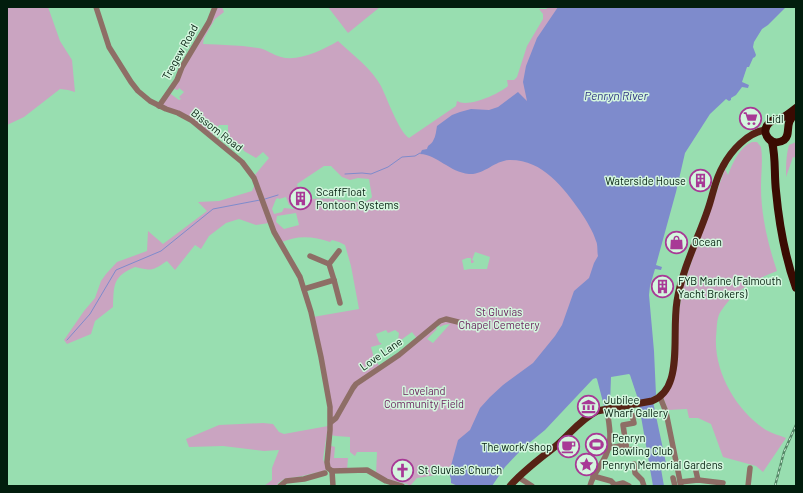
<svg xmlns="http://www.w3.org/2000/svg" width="803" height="493" font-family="Barlow,sans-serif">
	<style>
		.green { fill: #caa4c1; fill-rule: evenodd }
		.water { fill: #7e8bcc }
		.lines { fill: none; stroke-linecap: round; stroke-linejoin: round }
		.stream { stroke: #7e8bcc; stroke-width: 1 }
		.minor { stroke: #8e6e66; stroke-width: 5.5 }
		.major { stroke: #562215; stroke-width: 7 }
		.highway { stroke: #3a0b02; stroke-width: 8 }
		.rail-casing { stroke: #548766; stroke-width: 2.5 }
		.rail { stroke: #d4f6de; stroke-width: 1; stroke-dasharray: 3; stroke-linecap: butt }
		.labels { text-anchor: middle; stroke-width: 3; stroke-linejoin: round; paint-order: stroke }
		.street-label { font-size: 11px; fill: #021d0d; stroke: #d4f6de }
		.poi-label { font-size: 11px; fill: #021d0d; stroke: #d4f6de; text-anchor: start }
		.park-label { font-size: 11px; fill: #681f5c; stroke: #d4f6de }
		.water-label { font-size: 12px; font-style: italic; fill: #2f3582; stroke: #d4f6de }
	</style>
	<rect width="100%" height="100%" fill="#98deb0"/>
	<!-- green -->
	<g class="green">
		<polygon points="7,7 48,7 60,41 72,60 75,92 68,90 60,89 24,117 7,125"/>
		<path d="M215,7H222L224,12L215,19L204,38L203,44C221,45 240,45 258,48C266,49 273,55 281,57C298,62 323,50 338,41C353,55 371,68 381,86C387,98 399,132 409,138L456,106L457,101C468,108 499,94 508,86L507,80H514L517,77L527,46L543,19V14L539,9H546L549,7H680L583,136L613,356L458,486L451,483V479L449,473L417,478L410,486L407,484L394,481L376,475L377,452H357L355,456L350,452V437L336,436L330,435L331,422L313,317L359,309L351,266L345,245L339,242L332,240L330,242C313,236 296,235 280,243L254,176L269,158L263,152L256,158L244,151L243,149L228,138V125H219L211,136L191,120L159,106L168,92L179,100L181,99L179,97L184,92L179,88L178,90L174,89V86ZM324,166H331L342,177L350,180L358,178L369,179L372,197C364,206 354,201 345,200C335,199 324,198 313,199C305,200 301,206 294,209L284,208L282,212L274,214L272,209L276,199L278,198L279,199L286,197L289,205L296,204L295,198L297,197L296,192L299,190L297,184ZM296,213L299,225L284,229L276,222L277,216ZM475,252L490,257L487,269H470L464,270L462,260L467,258H471V263H473L474,261L472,260ZM438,322L440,327L444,325L450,324L433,343L427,339L437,329L434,326ZM386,330L388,333L395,330L399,333L398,340H401L412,332L418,340L380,367L374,358L371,347L382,344L379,342L376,334Z"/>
		<polygon points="328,7 380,7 348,33"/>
		<path d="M752,142H757L761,147C763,160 761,173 761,187C761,215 768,245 777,271C756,279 734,290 721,311C716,318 717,329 716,337C714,373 737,411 766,430C773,434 779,435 786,438L763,472L756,466L723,457L711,424L698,418H689L687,409L668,410L663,397L668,392L682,291L691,263L725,169L728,175C733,162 739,148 752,142Z"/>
		<path d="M796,142V158L793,157L786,177C786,166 786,156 789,145Z"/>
		<path d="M255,184L269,223L256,225L239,219L226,223L209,236L201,249L195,245L175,270L167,261C152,271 152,271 135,267C113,277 114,283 113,307L95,321L91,334L67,344L64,340L84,311L95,298L101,281L106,274L117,262L147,251L148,231L163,244L207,211L198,202L219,201L252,191Z"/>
		<polygon points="263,423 273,424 279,432 284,434 328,426 323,459 327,470 302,476 284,479 278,483 277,486 264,486 272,480 272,468 279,450 264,451 223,446 189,447 186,439 219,425"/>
		<polygon points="592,433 604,436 600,456 588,453"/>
		<polygon points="329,445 335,447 334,458 348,458 347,470 329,469"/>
	</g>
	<!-- water -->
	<path class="water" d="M558,7H786L768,25L762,29L754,42L753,47L756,55L755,57L753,58L749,67H747L742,82L749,85L748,88L742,87L736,95L731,98V100L729,101L726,99L710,114L685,153L676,192L656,265L662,267L661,270L655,269L650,286L649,295L654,351L656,395L652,397L667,468L661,469L664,486H653L638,399L630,375L629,374L611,377L610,404L604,406L597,379L596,378L593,379L545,430L523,448L505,467L492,486H458L451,483V479L449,473L458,440L470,430L480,408L490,397L503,385L533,363L555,336L562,325L574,291L589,278L594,263L598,256C597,251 598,245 596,241C593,231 586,220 580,211C563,187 542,159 509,160C494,161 484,175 469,174C449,172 438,155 420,154L422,150L427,149C428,144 431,145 433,141C436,136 436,131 437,126L452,115L460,112L471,109L489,110L498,107L518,92L527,101L523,82L526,66L537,38Z"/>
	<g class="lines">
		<!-- stream -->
		<g class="stream">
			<polyline points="345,174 362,173 371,174 388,167 402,157 415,156 420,153"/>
			<polyline points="265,199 278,195"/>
			<polyline points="67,340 90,314 116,270 161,251 213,209 260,200"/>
		</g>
		<!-- minor -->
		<g class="minor">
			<polyline points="96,7 109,47 131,82 138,91 150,101 166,109 178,113 191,120 242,162 254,178 274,232 300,277 311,312 321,357 330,407 330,430 327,462 328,468 332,471"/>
			<polyline points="159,106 177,80 182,67 209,22 215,7"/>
			<polyline points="329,264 339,251"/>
			<polyline points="334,280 340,303"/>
			<polyline points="304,289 334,280 329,264 310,256"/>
			<polyline points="660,397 666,412 681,486"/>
			<polyline points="331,422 336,418 353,388 356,384 399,355 440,321 446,319 458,322"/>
			<polyline points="626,445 627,450 637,449"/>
			<polyline points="608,448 626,445 623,425 634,423 631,411"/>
			<polyline points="634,464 635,473 642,480 644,486"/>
			<polyline points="695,467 698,480"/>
			<polyline points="332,471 367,470 386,481 402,486"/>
			<polyline points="332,471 333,486"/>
			<polyline points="593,476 611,481 615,485"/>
			<polyline points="518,477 532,486"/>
			<polyline points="673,478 675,486"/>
			<polyline points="680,482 698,480 723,483"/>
			<polyline points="615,485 623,483 629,486"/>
			<polyline points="280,486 286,481 304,479 325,473"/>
			<path d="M590,486C593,474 601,466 606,455C613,440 609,425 607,409"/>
			<polyline points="748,486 750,468"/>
		</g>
		<!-- major -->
		<path class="major" d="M510,486C524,470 540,459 557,445C570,434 581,419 597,411L652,401C662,397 668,389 671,379C678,357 673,326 677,301C682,269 698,239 708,209C713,195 715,179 723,166C731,151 747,133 765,130"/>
		<!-- highway -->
		<g class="highway">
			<path d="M796,108C791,112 786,116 780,119C776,120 772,119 769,123C759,133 772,148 784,140C792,134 783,123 796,113"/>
			<path d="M772,142C776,158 774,174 776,191C779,224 785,257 796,288"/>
		</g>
		<defs>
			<polyline id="rail" points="775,486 784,452 796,425"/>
		</defs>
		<!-- rail casing -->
		<use href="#rail" class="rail-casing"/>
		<!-- rail -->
		<use href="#rail" class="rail"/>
	</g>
	<!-- icons -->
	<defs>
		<symbol id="supermarket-ring" viewBox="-11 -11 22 22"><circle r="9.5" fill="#d4f6de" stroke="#a83996" stroke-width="1.5"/><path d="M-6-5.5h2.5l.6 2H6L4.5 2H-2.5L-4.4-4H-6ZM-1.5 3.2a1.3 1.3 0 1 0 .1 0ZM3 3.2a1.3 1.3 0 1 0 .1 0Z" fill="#a83996"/></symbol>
		<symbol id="building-ring" viewBox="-11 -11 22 22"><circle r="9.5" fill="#d4f6de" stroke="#a83996" stroke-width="1.5"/><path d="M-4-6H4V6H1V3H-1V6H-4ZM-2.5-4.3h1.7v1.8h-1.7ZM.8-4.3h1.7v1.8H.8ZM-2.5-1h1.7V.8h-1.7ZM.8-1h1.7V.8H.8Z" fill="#a83996"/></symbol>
		<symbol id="shop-ring" viewBox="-11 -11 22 22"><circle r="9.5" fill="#d4f6de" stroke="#a83996" stroke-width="1.5"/><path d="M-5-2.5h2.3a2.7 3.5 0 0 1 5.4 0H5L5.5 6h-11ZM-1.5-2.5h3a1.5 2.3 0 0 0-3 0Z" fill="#a83996"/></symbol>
		<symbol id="museum-ring" viewBox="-11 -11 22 22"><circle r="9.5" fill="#d4f6de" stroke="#a83996" stroke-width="1.5"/><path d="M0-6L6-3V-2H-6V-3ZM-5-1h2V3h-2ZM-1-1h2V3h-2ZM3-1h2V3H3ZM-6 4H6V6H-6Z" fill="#a83996"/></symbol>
		<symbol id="stadium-ring" viewBox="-11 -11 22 22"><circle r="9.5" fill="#d4f6de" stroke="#a83996" stroke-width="1.5"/><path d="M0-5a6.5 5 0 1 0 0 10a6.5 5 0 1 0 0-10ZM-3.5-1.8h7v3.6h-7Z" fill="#a83996"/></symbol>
		<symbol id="cafe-ring" viewBox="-11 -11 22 22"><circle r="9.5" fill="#d4f6de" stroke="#a83996" stroke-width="1.5"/><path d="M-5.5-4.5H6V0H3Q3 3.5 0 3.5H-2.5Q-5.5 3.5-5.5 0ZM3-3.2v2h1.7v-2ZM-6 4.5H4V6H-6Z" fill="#a83996"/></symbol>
		<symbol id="sight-ring" viewBox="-11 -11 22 22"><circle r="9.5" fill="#d4f6de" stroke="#a83996" stroke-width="1.5"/><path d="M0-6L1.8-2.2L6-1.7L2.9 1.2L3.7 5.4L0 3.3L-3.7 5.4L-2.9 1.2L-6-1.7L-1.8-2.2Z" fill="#a83996"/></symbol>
		<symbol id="church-ring" viewBox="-11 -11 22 22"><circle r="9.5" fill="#d4f6de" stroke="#a83996" stroke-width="1.5"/><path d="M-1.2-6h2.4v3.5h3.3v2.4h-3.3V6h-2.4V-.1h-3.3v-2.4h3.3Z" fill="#a83996"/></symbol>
	</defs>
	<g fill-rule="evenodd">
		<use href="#supermarket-ring" x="738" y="106" width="25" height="25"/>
		<use href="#building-ring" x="688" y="168" width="25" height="25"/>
		<use href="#building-ring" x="288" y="186" width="25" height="25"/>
		<use href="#shop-ring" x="664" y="230" width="25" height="25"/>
		<use href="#building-ring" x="650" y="274" width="25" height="25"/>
		<use href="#museum-ring" x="576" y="394" width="25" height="25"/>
		<use href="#stadium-ring" x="584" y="432" width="25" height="25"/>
		<use href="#cafe-ring" x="556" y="434" width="25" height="25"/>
		<use href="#sight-ring" x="574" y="452" width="25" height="25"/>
		<use href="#church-ring" x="390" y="458" width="25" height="25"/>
	</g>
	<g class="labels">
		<!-- street labels -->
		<g class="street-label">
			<text transform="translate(180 52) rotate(-61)" y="4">Tregew Road</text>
			<text transform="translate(217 130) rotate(38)" y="4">Bissom Road</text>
			<text transform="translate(381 354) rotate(-35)" y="4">Love Lane</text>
		</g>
		<!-- poi labels -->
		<g class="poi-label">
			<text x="766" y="123">Lidl</text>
			<text x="686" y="185" text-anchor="end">Waterside House</text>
			<text x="316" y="196">ScaffFloat<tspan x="316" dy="13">Pontoon Systems</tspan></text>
			<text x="692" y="246">Ocean</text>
			<text x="678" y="285">FYB Marine (Falmouth<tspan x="678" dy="13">Yacht Brokers)</tspan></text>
			<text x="604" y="404">Jubilee<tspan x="604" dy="13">Wharf Gallery</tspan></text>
			<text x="612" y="442">Penryn<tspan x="612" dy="13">Bowling Club</tspan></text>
			<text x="552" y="451" text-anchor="end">The work/shop</text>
			<text x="602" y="469">Penryn Memorial Gardens</text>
			<text x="418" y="474">St Gluvias' Church</text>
		</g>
		<!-- park labels -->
		<g class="park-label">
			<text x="499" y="316">St Gluvias<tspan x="499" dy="13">Chapel Cemetery</tspan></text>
			<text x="424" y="395">Loveland<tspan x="424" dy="13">Community Field</tspan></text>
		</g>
		<!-- water labels -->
		<g class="water-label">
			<text x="616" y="100">Penryn River</text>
		</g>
	</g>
	<!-- border -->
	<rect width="803" height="493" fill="none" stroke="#021d0d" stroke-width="16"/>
</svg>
